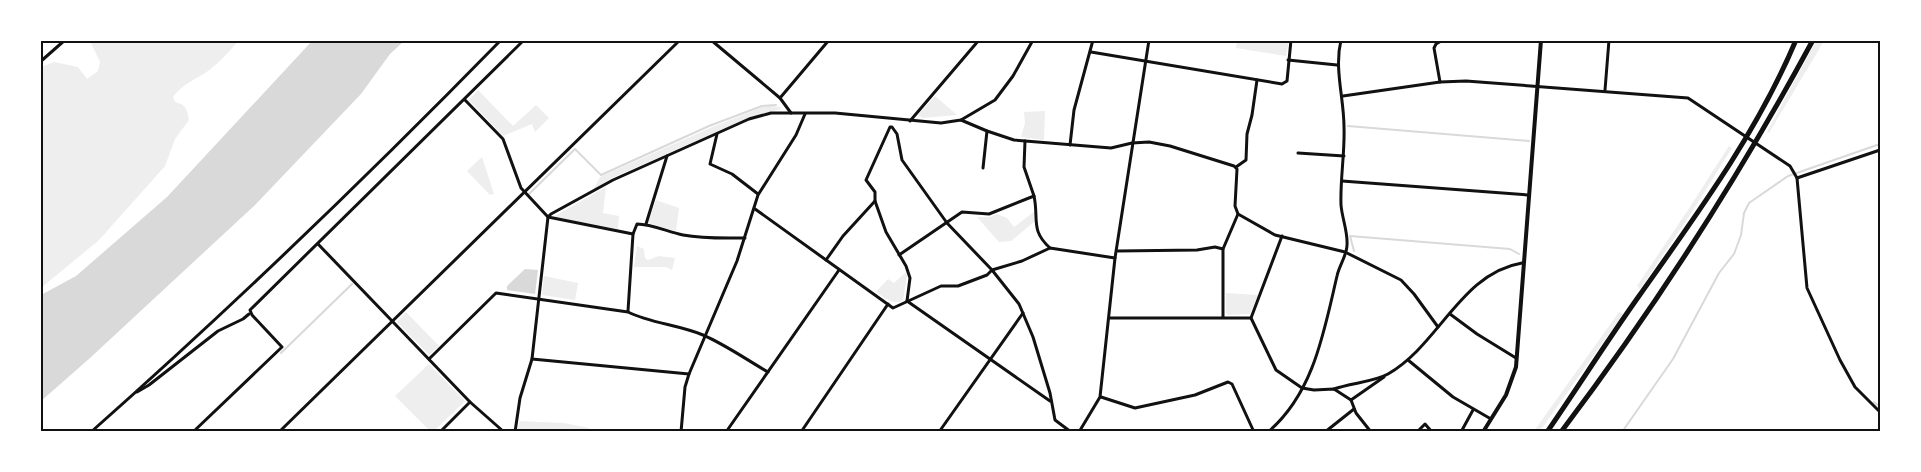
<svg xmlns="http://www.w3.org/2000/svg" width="1921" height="472" font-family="'Asap Condensed',sans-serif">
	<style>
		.green { fill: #eee }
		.water { fill: #d9d9d9 }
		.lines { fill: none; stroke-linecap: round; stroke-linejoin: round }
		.stream { stroke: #d9d9d9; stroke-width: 2 }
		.minor { stroke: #111; stroke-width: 3 }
		.tertiary { stroke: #111; stroke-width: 4 }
		.primary { stroke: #111; stroke-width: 5 }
		.neatline { fill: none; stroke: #111; stroke-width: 2 }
	</style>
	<rect width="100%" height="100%" fill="#fff"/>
	<!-- green -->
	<g class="green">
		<path d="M90,41H238C229,52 220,62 208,71C195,80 182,84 173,97L175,102C186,104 187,110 189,120L175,139L165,166L99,240L41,288V67L54,62L78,67L87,79L98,71L100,62Z"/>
		<polygon points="1237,41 1237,40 1289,41 1286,56 1236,48"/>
		<polygon points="1816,41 1824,41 1769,133 1767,132"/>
		<polygon points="478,90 513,126 536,105 549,118 535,132 532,124 503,136 469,100"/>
		<polygon points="935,96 957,115 923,118 918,115"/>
		<polygon points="770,106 780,107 781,109 748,118 612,178 593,190 600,177 710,128 763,107"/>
		<polygon points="1045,111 1044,140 1021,137 1025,123 1024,112"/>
		<polygon points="1729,146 1732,148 1692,212 1640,289 1637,286 1688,210"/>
		<polygon points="482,157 494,194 490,195 467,171"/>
		<polygon points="606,187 603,213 619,216 618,229 553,217"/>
		<polygon points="656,200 679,208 676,231 648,223"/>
		<polygon points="1035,211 1034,222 1011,241 999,242 977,217 990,217 997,214 1007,218 1014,227"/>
		<polygon points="637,246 644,249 645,258 648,260 659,256 675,258 672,270 666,267 634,267"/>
		<path d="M906,272L907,276L903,300C893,306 885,298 876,292L888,279L894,283Z"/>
		<polygon points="544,276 578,283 575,300 542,295"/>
		<polygon points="1226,293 1258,295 1250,314 1228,315 1226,313"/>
		<polygon points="406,312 439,346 429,355 397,322"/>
		<polygon points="1619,312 1623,314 1540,431 1534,431"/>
		<polygon points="429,364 465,401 434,431 430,431 395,396"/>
		<polygon points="520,421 564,423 589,428 591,431 517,431"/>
	</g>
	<!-- water -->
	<g class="water">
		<polygon points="312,41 404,41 390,54 361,94 255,205 90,358 41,401 41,295 76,276 167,197"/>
		<polygon points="525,269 538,270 535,294 507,290 507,286"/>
	</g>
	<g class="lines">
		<!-- stream -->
		<g class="stream">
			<polyline points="1348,126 1529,141"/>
			<polyline points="529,194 575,149 601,175 709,126 762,106 776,105"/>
			<polyline points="1354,251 1350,236 1510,249 1519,254"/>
			<polyline points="281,353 352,284"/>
			<polyline points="1874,402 1880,407"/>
			<polyline points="1468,431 1469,432"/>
			<polyline points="1622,432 1673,359 1719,273 1734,254 1741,235 1744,213 1749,203 1788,176 1880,144"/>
		</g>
		<!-- minor -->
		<g class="minor">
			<polyline points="711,40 780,98 791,113"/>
			<polyline points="1091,52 1282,84 1287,81 1291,40"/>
			<polyline points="1288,60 1337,65"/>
			<polyline points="40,62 65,40"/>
			<polyline points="1440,82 1434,48 1436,44 1443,40"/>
			<polyline points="1605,90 1609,40"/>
			<polyline points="1343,96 1440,82 1466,81 1688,98 1790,166 1797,178 1807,288 1840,360 1855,387 1880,412"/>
			<polyline points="780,98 829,40"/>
			<polyline points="465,100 503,139 521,188 548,217 633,234 628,311"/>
			<polyline points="961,120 987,131 1014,140 1111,148 1132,143 1149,142 1170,146 1234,166 1237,169 1235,206 1238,214 1275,235 1345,252 1401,280 1414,294 1438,327"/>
			<polyline points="910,121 979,40"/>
			<polyline points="717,134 710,164 732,174 758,194"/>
			<polyline points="1070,145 1074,110 1093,40"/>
			<polyline points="1298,153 1344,156"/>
			<polyline points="1236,167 1246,160 1247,134 1252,115 1257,80"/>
			<polyline points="983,168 987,131"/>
			<polyline points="1797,178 1880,150"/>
			<polyline points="1342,181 1528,195"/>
			<path d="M1034,196C1039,219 1030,230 1050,248"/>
			<polyline points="875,201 886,232 906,266 910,278 907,301"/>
			<polyline points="755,209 893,308 941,286 958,286 987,275 992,270 1022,261 1050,248 1115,258"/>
			<polyline points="646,224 667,156"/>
			<path d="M633,234L637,224C652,224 668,232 683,235C704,239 724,238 745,238"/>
			<polyline points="1282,236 1251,318 1276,370 1302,388 1314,390 1334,389 1351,400"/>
			<polyline points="318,244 470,402 504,432"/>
			<polyline points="1118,251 1197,250 1215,247 1223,249"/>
			<polyline points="899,255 962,212 989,214 1034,196 1024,167 1025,141"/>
			<polyline points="826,260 843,236 875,201 875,192 866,180 890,127 892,127 897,134 902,160 947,223 992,270 1019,304 1033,337 1050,393 1055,420 1071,432"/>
			<polyline points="907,301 1050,401"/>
			<polyline points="1450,314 1477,334 1516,358"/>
			<polyline points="1223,317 1223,249 1238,214"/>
			<polyline points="1110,318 1251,318"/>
			<path d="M429,359L496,293L628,312C650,323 679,325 703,335C726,345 747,360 768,372"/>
			<polyline points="532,359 689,374"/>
			<polyline points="1408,360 1453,397 1491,419"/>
			<path d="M1334,389C1350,383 1374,382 1388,374C1439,345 1461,273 1522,263"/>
			<polyline points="137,392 149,385 218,331 243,319 249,314"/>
			<polyline points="1101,397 1135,408 1195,395 1228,382 1232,384 1254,432"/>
			<path d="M91,432C232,307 369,175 501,40"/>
			<polyline points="193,432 282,347 252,315 250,310 524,40"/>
			<polyline points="279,432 680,40"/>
			<polyline points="440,432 470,402"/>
			<polyline points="515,432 520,398 532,359 548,217 551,214 613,180 749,119 771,113 835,113 941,123 961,120 995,100 1013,76 1033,40"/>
			<polyline points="681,432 685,387 689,374 737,261 758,195 796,135 805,114"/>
			<polyline points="726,432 839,270"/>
			<polyline points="801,432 888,304"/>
			<polyline points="939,432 1023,313"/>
			<polyline points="1079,432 1100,397 1115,258 1149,40"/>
			<path d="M1268,432C1314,393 1324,331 1337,276C1339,266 1347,255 1347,245C1348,232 1342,218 1341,205C1340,179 1345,153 1344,127C1344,98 1334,69 1341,40"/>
			<polyline points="1325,432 1354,409"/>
			<polyline points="1371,432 1356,413 1351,400 1384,377"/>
			<polyline points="1417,432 1425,424 1432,432"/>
			<polyline points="1461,432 1473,410"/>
		</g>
		<!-- tertiary -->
		<polyline class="tertiary" points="1483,432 1506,395 1516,367 1541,40"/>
		<!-- primary -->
		<g class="primary">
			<path d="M1547,432C1578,387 1607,341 1639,296C1697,214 1757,133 1796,40"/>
			<path d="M1561,432C1654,309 1739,177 1813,40"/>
		</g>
	</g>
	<!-- border -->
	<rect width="1921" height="472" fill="none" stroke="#ffffff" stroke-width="84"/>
	<rect x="42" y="42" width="1837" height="388" class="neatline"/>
</svg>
